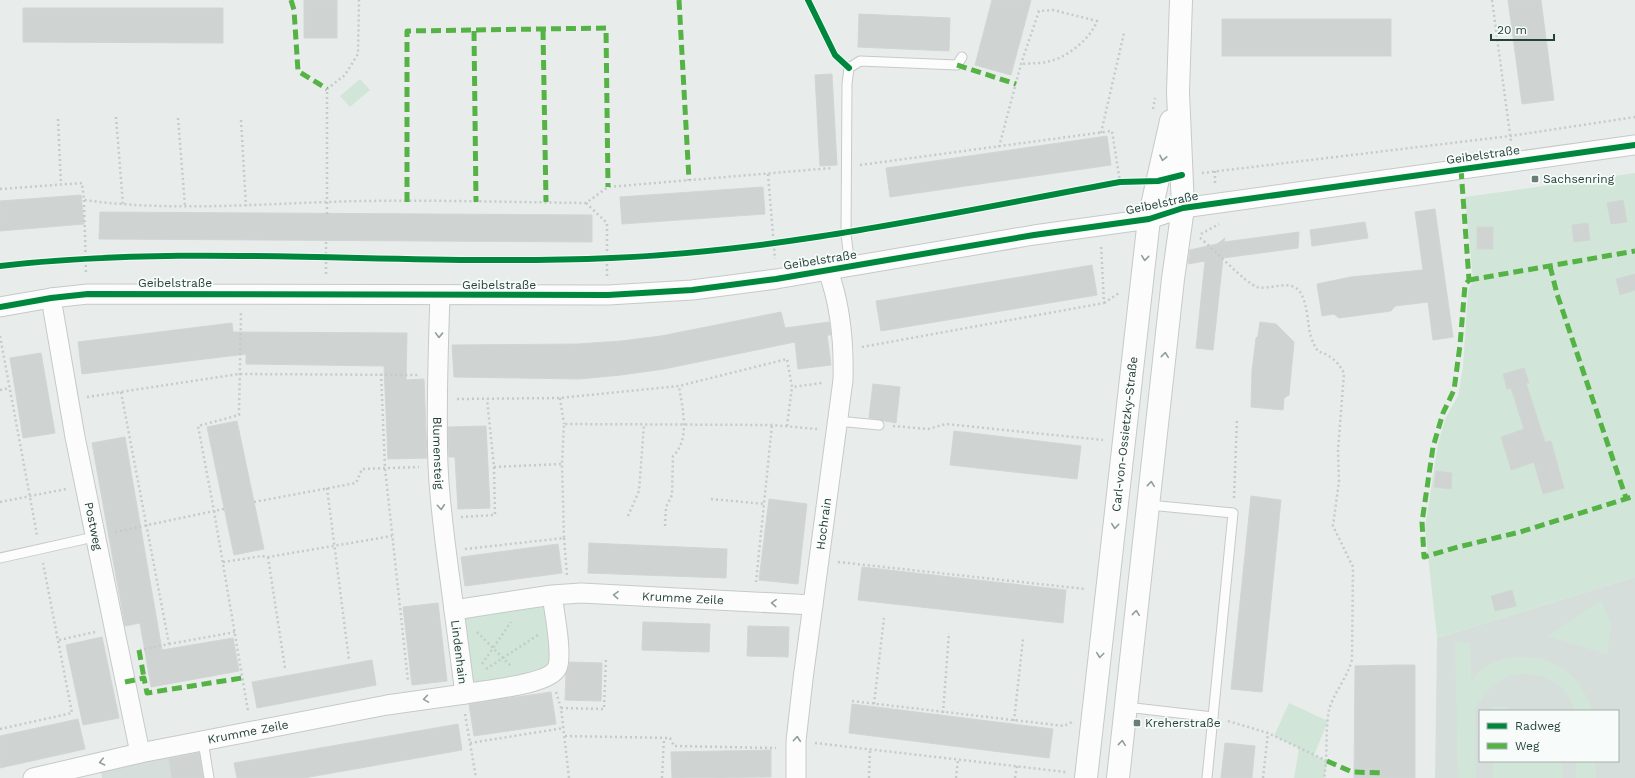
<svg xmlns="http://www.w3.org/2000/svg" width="1635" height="778" font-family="'Work Sans',sans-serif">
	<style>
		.built { fill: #d6dedb; fill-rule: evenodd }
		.green { fill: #d1e6d8 }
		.building { fill: #cfd4d2; stroke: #d1d6d4 }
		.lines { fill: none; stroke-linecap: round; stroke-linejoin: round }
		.service-casing { stroke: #c5cac8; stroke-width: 11 }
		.minor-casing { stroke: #c5cac8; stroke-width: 21 }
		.tertiary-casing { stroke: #c5cac8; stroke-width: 24 }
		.path { stroke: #c3ccca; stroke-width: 2.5; stroke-dasharray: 2 3; stroke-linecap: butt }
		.service { stroke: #fcfcfc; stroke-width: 9 }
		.minor { stroke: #fcfcfc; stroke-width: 19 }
		.tertiary { stroke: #fcfcfc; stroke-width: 22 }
		.quiet { stroke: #55b346; stroke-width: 5; stroke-dasharray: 10 5; stroke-linecap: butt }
		.cycleway-casing { stroke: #f7fbf9; stroke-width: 8 }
		.cycleway { stroke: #00873e; stroke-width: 6 }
		.oneway { stroke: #909f9b }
		.poi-dot { fill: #697e78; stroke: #f7fbf9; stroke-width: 1.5 }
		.labels { text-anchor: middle; stroke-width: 3.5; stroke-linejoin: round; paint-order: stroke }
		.street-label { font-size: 12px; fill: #24423a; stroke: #f7fbf9 }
		.poi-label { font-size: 12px; fill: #24423a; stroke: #f7fbf9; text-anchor: start }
	</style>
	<rect width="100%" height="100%" fill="#e8edeb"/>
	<!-- built -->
	<g class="built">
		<path d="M1635,577V778H1435L1437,638ZM1480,711H1618V761H1480Z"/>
		<polygon points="208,744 214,778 102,778 100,764"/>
	</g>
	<!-- green -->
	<g class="green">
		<polygon points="360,79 370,90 350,107 340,96"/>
		<polygon points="1635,173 1635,577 1437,638 1425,528 1438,443 1446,417 1458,396 1463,367 1468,291 1473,280 1465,197"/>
		<polygon points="1601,601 1611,623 1607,654 1547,636"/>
		<polygon points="546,602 554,667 472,688 462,615"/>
		<path d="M1455,642L1470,643L1471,683C1473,680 1475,675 1478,673C1500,652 1544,652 1567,672C1580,682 1587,696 1592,711H1574C1571,683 1536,668 1510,676C1493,681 1482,695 1475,709L1476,778H1458Z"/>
		<polygon points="1289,703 1328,721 1314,755 1327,761 1324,778 1294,778 1299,748 1274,736"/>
		<rect x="1492" y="707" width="16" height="4"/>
		<polygon points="1493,761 1562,761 1563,778 1493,778"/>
		<polygon points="1576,761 1595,761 1596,778 1576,778"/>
	</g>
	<!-- building -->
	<g class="building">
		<rect x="304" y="0" width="33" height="38"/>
		<polygon points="992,0 1031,0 1011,75 975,65"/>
		<polygon points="1508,0 1541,0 1554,100 1522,104"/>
		<polygon points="23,8 223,8 223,43 23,42"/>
		<polygon points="859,14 950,18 949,51 858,47"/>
		<rect x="1222" y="19" width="169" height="37"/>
		<polygon points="832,74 837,165 820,166 815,75"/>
		<polygon points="1107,136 1111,165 890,197 886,168"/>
		<polygon points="763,187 765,214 622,224 620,197"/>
		<polygon points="81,195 84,224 0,231 0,201"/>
		<polygon points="1623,200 1627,222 1611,224 1607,203"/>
		<polygon points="1435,209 1453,337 1433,340 1428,302 1395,306 1391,311 1339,318 1334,314 1322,316 1317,284 1351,277 1423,270 1415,212"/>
		<polygon points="100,212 592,215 592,242 99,239"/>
		<polygon points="1365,222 1368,238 1312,246 1310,230"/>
		<polygon points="1588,223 1590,240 1574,242 1572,225"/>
		<rect x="1477" y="227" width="16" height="22"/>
		<polygon points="1299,232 1298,248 1223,258 1213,350 1196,348 1205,261 1188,264 1190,250 1217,244 1225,238 1224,242"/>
		<polygon points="1092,265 1097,295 881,331 876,301"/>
		<polygon points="1635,274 1635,290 1620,295 1616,279"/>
		<polygon points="781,312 785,328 829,322 831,335 827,335 831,365 798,369 795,342 664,369 621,375 579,379 454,377 452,345 578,344 621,341 661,336"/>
		<polygon points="1260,322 1276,324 1294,342 1289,395 1284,398 1283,410 1251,407 1252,371 1256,338 1258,336"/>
		<polygon points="232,323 233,332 407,333 406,380 424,379 427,458 388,459 384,366 246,364 246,354 82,374 78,342"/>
		<polygon points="41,353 55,433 23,438 10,358"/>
		<polygon points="1524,368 1529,383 1526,383 1545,442 1551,441 1564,488 1543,494 1534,462 1511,470 1501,437 1524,429 1511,388 1507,389 1503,374"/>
		<polygon points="873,384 900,387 896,423 869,418"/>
		<polygon points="237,421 264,549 234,555 207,427"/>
		<polygon points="486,426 490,508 458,509 455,457 449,457 448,427"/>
		<polygon points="954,431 1081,446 1077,479 950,465"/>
		<polygon points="125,437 162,650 233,638 239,671 151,687 140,623 125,626 92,443"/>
		<polygon points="1436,471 1452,473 1451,489 1434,487"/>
		<polygon points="1251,496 1281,500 1262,692 1231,689"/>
		<polygon points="769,499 807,504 798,584 759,580"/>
		<polygon points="589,543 727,549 726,578 588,573"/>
		<polygon points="558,544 562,573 465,586 461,557"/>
		<polygon points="862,567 1066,590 1063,623 858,600"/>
		<polygon points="1512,590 1516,606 1495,611 1491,596"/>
		<polygon points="438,603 447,681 412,685 403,607"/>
		<polygon points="643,622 710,624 709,652 642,650"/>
		<polygon points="748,626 789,627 788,657 747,656"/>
		<polygon points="102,637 119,718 83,725 66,645"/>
		<polygon points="372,660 376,685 257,708 252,682"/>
		<polygon points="570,662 602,663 601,701 565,700 566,673"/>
		<polygon points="1398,665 1415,665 1415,778 1354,778 1355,666"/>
		<polygon points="551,692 556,724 474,736 469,704"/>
		<polygon points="852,704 1053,729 1049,758 849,733"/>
		<polygon points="78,719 85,749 0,768 0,736"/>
		<polygon points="458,724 462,750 304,778 237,778 234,763"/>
		<polygon points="1225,743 1255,746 1252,778 1221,778"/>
		<polygon points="771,750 771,777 672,778 671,752"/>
		<polygon points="199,753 203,778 172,778 169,759"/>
	</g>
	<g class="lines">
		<defs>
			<g id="service">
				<polyline points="850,267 846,234 847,84 849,68 860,61 957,65 962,57"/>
				<polyline points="837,421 879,425"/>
				<polyline points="1149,505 1233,513 1207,778"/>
				<polyline points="0,558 85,539"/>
				<polyline points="1126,707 1213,717"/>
				<polyline points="203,741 209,778"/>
			</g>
			<g id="minor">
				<path id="s1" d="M440,296C438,352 436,409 438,465C440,514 448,562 454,610"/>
				<path id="s2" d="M51,298L75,437L140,753"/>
				<polyline points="0,307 51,298 88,294 608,295 692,290 776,279 1034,235 1149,219 1183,208 1635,145"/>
				<path id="s3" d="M552,595C554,610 563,656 557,668C549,685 483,690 465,694L454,610L552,595L581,593L813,605"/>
				<path id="s4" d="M33,778L140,753L387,705L465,694"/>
				<path id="s5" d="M796,778V741L803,679L843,380C844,343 841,306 828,271"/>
			</g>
			<g id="tertiary">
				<path id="s6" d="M1086,778L1149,219L1171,121"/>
				<polyline points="1118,778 1173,279 1183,208 1178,92 1181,0"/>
			</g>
		</defs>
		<!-- service casing -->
		<use href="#service" class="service-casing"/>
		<!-- minor casing -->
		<use href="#minor" class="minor-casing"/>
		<!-- tertiary casing -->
		<use href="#tertiary" class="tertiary-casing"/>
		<!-- path -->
		<g class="path">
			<polyline points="1492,0 1511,142"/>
			<polyline points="1153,109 1155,98"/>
			<polyline points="116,117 123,205"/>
			<polyline points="178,118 185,206"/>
			<polyline points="58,119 61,184"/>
			<polyline points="241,120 246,206"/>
			<polyline points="1101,133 1124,33"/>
			<path d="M999,147L1021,64L1039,11L1053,10L1097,21C1091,38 1068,57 1050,61C1041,64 1031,63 1021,64"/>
			<polyline points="860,165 1112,131 1120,182"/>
			<polyline points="1215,171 1215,183"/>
			<polyline points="1202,173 1510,136 1635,117"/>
			<polyline points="768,174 775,259"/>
			<path d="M0,189L82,183L84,200C164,211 245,205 326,202C412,199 500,202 586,203L608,187L832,168"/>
			<polyline points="84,200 86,274"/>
			<polyline points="586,203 607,223 607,276"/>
			<polyline points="327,214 327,89 345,75 358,54 359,0"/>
			<polyline points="1201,234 1219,224"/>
			<path d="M1200,238C1213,248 1245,283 1257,287C1270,290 1285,281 1296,288C1308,296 1307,324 1311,337C1319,359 1320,348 1333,359C1338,363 1341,368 1344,373L1338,450L1339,481L1333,526L1353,567L1352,659C1348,677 1334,692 1329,710C1325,729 1328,756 1324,778"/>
			<polyline points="326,274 326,240"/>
			<polyline points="1104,303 1119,293"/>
			<polyline points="0,336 37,535"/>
			<polyline points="862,347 1104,303 1101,244"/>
			<polyline points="381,374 385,468 408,681"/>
			<polyline points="0,390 10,388"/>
			<polyline points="121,392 169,644 140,650"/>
			<polyline points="87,397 239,374 419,375"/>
			<polyline points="560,398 564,424"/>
			<polyline points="457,399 560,398 679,386 787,359 792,387 822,383"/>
			<polyline points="787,426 792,387"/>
			<polyline points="893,426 928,429 946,424 1103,440"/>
			<polyline points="494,467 562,464"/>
			<polyline points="327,488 349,660"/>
			<polyline points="1234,498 1237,419"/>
			<polyline points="711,499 765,504"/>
			<polyline points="0,502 66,489"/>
			<polyline points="254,502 356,483 362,469 419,467"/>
			<polyline points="224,509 214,511 248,711"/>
			<polyline points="628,516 639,491 644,424"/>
			<polyline points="461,517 495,515 494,467 487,399"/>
			<path d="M665,526L666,507L672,495L673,456C691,439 682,407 679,386"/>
			<polyline points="115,532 214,511 198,426 239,415 241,313"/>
			<polyline points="564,538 567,575"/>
			<polyline points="465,549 564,538 562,464 564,424 772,425 817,429"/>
			<polyline points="268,557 285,668"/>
			<polyline points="223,562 262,556 268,557 392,536"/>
			<polyline points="838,562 1085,589"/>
			<polyline points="756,582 772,425"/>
			<polyline points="477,632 512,667"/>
			<polyline points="59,640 95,632"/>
			<polyline points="169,644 235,632"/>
			<polyline points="482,664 511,622"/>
			<polyline points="486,669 538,635"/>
			<polyline points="556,692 561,708 569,778"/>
			<polyline points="852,701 1064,726 1072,722"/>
			<polyline points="874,704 884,618"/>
			<polyline points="561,708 604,709 606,658"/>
			<polyline points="943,713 949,633"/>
			<polyline points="465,714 476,778"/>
			<polyline points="1014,721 1023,639"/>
			<polyline points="1228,721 1268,733 1327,761"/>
			<polyline points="0,729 72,713 43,563"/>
			<polyline points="565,736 670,738 674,746 776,748"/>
			<polyline points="470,743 564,728"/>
			<polyline points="815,743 1066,772"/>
			<polyline points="662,778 664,738"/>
			<polyline points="869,778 870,750"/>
			<polyline points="956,778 958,760"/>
			<polyline points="1015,778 1017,766"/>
			<polyline points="1263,778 1268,733"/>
		</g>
		<!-- service -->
		<use href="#service" class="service"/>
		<!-- minor -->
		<use href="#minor" class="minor"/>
		<!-- tertiary -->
		<use href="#tertiary" class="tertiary"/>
		<!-- quiet -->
		<g class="quiet">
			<polyline points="291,0 294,10 298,71 327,89"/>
			<polyline points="679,0 689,180"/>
			<polyline points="543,30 546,202"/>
			<polyline points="474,31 476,202"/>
			<polyline points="957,65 1016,84"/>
			<polyline points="1461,169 1469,280 1465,285 1460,345 1454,390 1443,413 1433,447 1422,522 1424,557 1458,547 1520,532 1635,496"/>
			<polyline points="407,202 407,31 606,28 608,187"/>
			<polyline points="1550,266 1557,294 1626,498"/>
			<polyline points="1469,280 1635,251"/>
			<polyline points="139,650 144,678"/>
			<polyline points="125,682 144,678 147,693 242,678"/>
			<polyline points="1327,761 1352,772 1384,773"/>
		</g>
		<defs>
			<g id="cycleway">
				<polyline points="808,0 835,55 849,68"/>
				<path d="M0,266C203,243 407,267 611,258C783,251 951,213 1120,182L1158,181L1182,175"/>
				<polyline points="0,307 51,298 88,294 608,295 692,290 776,279 1034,235 1149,219 1183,208 1635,145"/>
			</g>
		</defs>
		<!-- cycleway casing -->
		<use href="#cycleway" class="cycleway-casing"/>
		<!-- cycleway -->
		<use href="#cycleway" class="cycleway"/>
	</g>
	<!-- one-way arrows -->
	<defs><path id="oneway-chevron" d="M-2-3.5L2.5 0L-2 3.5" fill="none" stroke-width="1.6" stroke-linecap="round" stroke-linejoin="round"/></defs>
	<g class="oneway">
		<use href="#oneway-chevron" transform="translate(1163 158) rotate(102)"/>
		<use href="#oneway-chevron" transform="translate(1145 258) rotate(96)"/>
		<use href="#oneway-chevron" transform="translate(439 335) rotate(92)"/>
		<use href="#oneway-chevron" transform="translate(1165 355) rotate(-84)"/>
		<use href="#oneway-chevron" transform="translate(1151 484) rotate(-84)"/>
		<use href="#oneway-chevron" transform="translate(441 507) rotate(85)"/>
		<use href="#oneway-chevron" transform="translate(1115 526) rotate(96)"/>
		<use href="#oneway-chevron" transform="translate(616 595) rotate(-177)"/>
		<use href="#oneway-chevron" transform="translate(774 603) rotate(-177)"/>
		<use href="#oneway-chevron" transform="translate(1136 613) rotate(-84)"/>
		<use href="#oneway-chevron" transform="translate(1100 655) rotate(97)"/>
		<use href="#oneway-chevron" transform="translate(426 699) rotate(171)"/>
		<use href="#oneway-chevron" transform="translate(797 739) rotate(-85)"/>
		<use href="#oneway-chevron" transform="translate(1122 743) rotate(-84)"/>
		<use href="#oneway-chevron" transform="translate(102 762) rotate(167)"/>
	</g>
	<!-- markers -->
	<g class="poi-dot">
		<rect x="1531" y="175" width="8" height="8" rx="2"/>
		<rect x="1133" y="719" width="8" height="8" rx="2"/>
	</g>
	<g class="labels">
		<!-- street labels -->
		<g class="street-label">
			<text transform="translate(1483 155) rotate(-8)" y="4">Geibelstraße</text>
			<text transform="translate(1162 203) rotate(-12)" y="4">Geibelstraße</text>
			<text transform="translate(820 260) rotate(-9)" y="4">Geibelstraße</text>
			<text x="175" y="287">Geibelstraße</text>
			<text x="499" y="289">Geibelstraße</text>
			<text dy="4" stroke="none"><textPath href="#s6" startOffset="346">Carl-von-Ossietzky-Straße</textPath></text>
			<text dy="4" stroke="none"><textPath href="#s1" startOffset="157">Blumensteig</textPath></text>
			<text dy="4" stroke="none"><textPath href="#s5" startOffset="256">Hochrain</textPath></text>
			<text dy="4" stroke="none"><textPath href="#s2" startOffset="232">Postweg</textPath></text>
			<text dy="4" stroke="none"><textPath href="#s3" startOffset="486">Krumme Zeile</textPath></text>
			<text transform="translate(459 652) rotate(83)" y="4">Lindenhain</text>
			<text dy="4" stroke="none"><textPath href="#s4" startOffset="220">Krumme Zeile</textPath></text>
		</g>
		<!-- poi labels -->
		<g class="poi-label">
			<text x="1543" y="183">Sachsenring</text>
			<text x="1145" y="727">Kreherstraße</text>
		</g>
	</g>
	<!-- legend -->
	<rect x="1479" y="710" width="140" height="52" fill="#f7fbf9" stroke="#a3b1ad"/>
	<rect x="1487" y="723" width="20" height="6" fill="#00873e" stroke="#a3b1ad"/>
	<text x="1515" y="730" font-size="12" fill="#24423a">Radweg</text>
	<rect x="1487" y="743" width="20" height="6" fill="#55b346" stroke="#a3b1ad"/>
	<text x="1515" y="750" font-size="12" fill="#24423a">Weg</text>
	<!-- scale -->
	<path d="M1491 34v6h63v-6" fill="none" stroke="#24423a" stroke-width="2"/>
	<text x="1497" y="34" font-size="12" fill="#24423a" stroke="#f7fbf9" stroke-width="3" paint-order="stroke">20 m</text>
</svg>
